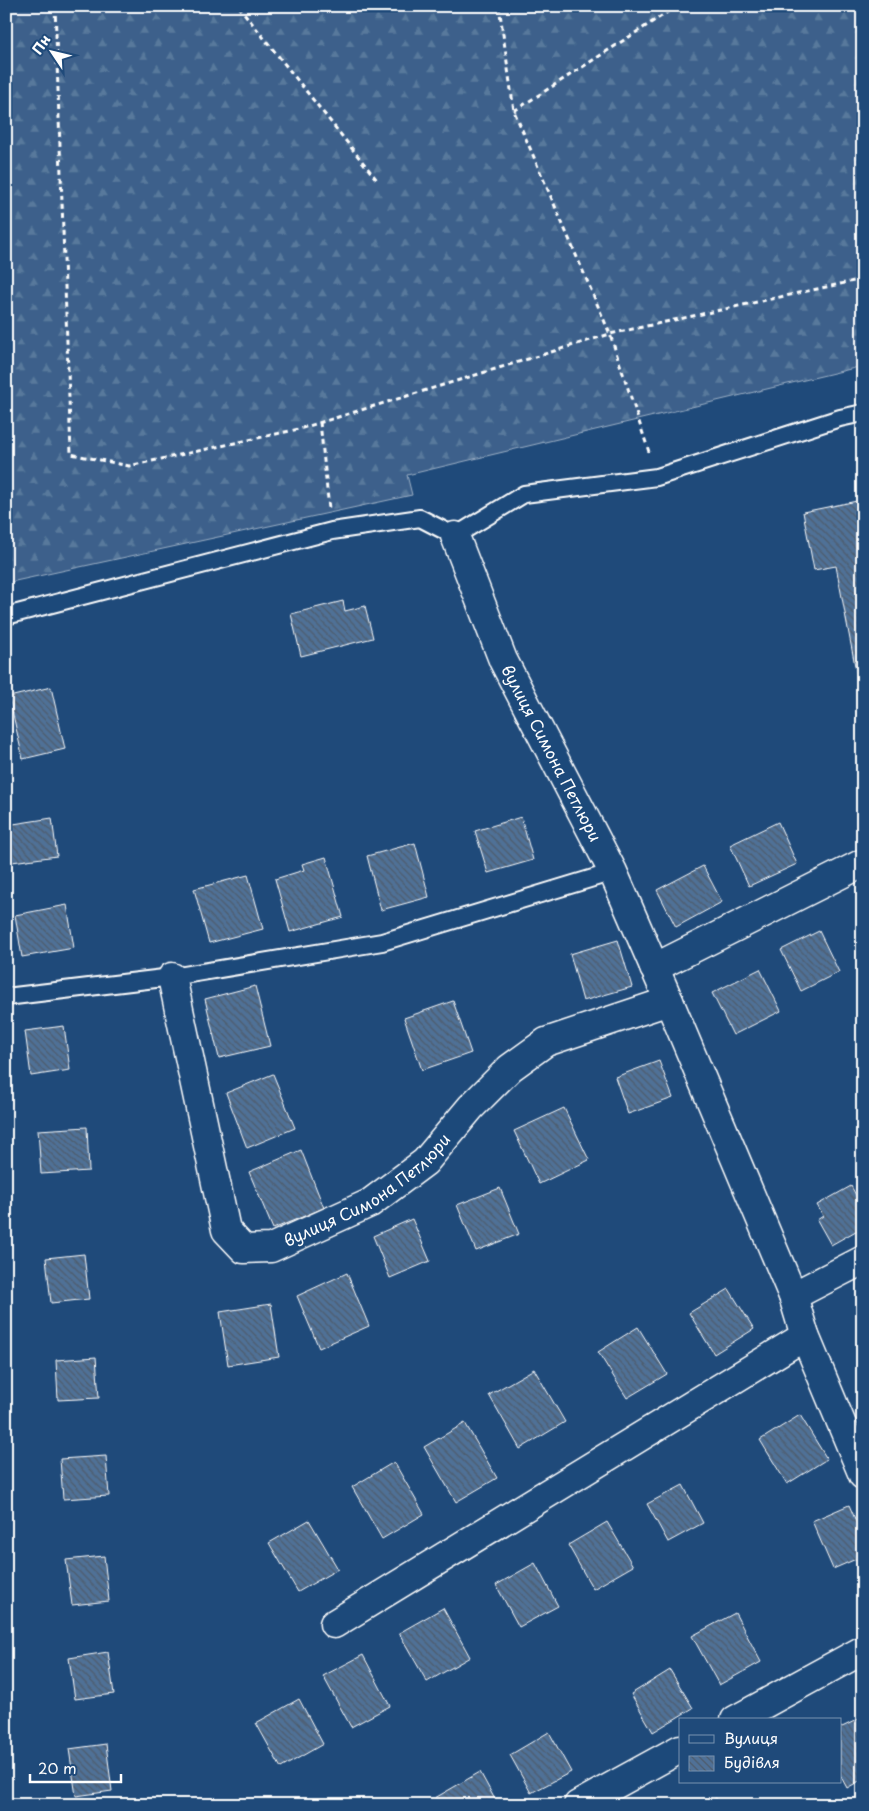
<svg xmlns="http://www.w3.org/2000/svg" width="869" height="1811" font-family="'Playpen Sans',sans-serif">
	<style>
		.forest { fill: url(#forest-firs); stroke: #9eb0c5 }
		.building { fill: url(#building-back-hatch); stroke: #fff }
		.lines { fill: none; stroke-linecap: round; stroke-linejoin: round }
		.lane-casing { stroke: #fff; stroke-width: 20 }
		.street-casing { stroke: #fff; stroke-width: 31 }
		.path { stroke: #fff; stroke-width: 3; stroke-dasharray: 5 4; stroke-linecap: butt }
		.lane { stroke: #1f4a7a; stroke-width: 16 }
		.street { stroke: #1f4a7a; stroke-width: 28 }
		.labels { text-anchor: middle; stroke-width: 5; stroke-linejoin: round; paint-order: stroke }
		.street-label { font-size: 16px; fill: #fff; stroke: #1f4a7a }
	</style>
	<defs>
		<pattern id="forest-firs" width="22" height="20" patternUnits="userSpaceOnUse" patternTransform="scale(1.25)"><rect width="22" height="20" fill="#3c618b"/><path d="M5 1l3.5 6h-7zM16 11l3.5 6h-7z" fill="#59799c"/></pattern>
		<pattern id="building-back-hatch" width="6" height="6" patternUnits="userSpaceOnUse" patternTransform="scale(1.25)"><rect width="6" height="6" fill="#507197"/><path d="M-1 5l2 2M0 0l6 6M5-1l2 2" fill="none" stroke="#4e5b6a"/></pattern>
	</defs>
	<rect width="100%" height="100%" fill="#1f4a7a"/>
	<filter id="ink" filterUnits="userSpaceOnUse"><feTurbulence type="fractalNoise" baseFrequency=".02" numOctaves="2"/><feDisplacementMap in="SourceGraphic" scale="10" xChannelSelector="R" yChannelSelector="G"/><feConvolveMatrix kernelMatrix="1 2 1 2 8 2 1 2 1" color-interpolation-filters="sRGB"/></filter>
	<g filter="url(#ink)">
		<!-- forest -->
		<polygon class="forest" points="6,6 863,6 863,366 407,475 412,495 6,583"/>
		<!-- building -->
		<g class="building">
			<polygon points="857,501 863,530 863,691 860,692 836,566 814,570 803,512"/>
			<polygon points="343,601 345,611 365,606 373,638 301,656 291,614"/>
			<polygon points="51,687 65,749 23,759 9,697"/>
			<polygon points="521,817 533,860 488,873 475,831"/>
			<polygon points="52,818 57,856 12,862 7,825"/>
			<polygon points="778,822 797,864 749,886 730,845"/>
			<polygon points="415,843 429,897 381,910 367,856"/>
			<polygon points="326,857 343,917 290,932 275,879 304,870 302,864"/>
			<polygon points="703,866 722,902 676,927 657,890"/>
			<polygon points="248,875 263,929 209,943 194,889"/>
			<polygon points="67,905 74,948 22,957 15,915"/>
			<polygon points="819,931 839,972 801,991 781,950"/>
			<polygon points="618,940 632,987 583,1001 570,954"/>
			<polygon points="760,969 781,1011 733,1035 712,993"/>
			<polygon points="255,986 270,1046 219,1058 205,999"/>
			<polygon points="453,1001 471,1053 422,1070 404,1018"/>
			<polygon points="64,1026 70,1070 31,1076 25,1031"/>
			<polygon points="659,1061 673,1098 628,1114 615,1077"/>
			<polygon points="273,1074 295,1128 247,1148 226,1093"/>
			<polygon points="564,1108 589,1160 539,1184 514,1131"/>
			<polygon points="87,1127 89,1171 41,1174 38,1130"/>
			<polygon points="301,1150 324,1208 273,1229 249,1172"/>
			<polygon points="851,1186 863,1208 863,1227 831,1245 817,1220 823,1216 817,1205"/>
			<polygon points="500,1188 519,1234 476,1251 457,1205"/>
			<polygon points="412,1219 430,1261 390,1278 373,1236"/>
			<polygon points="84,1254 89,1299 51,1303 46,1258"/>
			<polygon points="347,1273 369,1326 319,1348 297,1296"/>
			<polygon points="729,1289 754,1329 714,1354 689,1313"/>
			<polygon points="271,1304 279,1357 228,1365 220,1312"/>
			<polygon points="638,1327 667,1374 627,1398 598,1352"/>
			<polygon points="96,1357 99,1398 58,1400 56,1360"/>
			<polygon points="534,1369 565,1422 520,1449 489,1395"/>
			<polygon points="800,1415 827,1459 787,1484 760,1440"/>
			<polygon points="465,1423 497,1478 456,1502 424,1447"/>
			<polygon points="106,1456 109,1496 63,1499 60,1459"/>
			<polygon points="394,1462 424,1514 382,1539 352,1487"/>
			<polygon points="683,1485 703,1523 668,1542 647,1504"/>
			<polygon points="849,1505 863,1537 863,1556 833,1569 812,1521"/>
			<polygon points="309,1520 338,1569 298,1592 269,1543"/>
			<polygon points="607,1522 633,1566 593,1589 568,1545"/>
			<polygon points="104,1556 109,1601 72,1605 66,1560"/>
			<polygon points="535,1563 558,1606 519,1627 496,1585"/>
			<polygon points="443,1608 470,1657 427,1682 399,1633"/>
			<polygon points="735,1613 761,1662 719,1685 692,1636"/>
			<polygon points="108,1652 114,1694 75,1699 69,1658"/>
			<polygon points="363,1655 390,1706 351,1727 323,1676"/>
			<polygon points="670,1670 693,1708 653,1732 631,1694"/>
			<polygon points="299,1699 323,1744 281,1768 256,1723"/>
			<polygon points="863,1717 863,1779 847,1788 840,1775 840,1728"/>
			<polygon points="549,1732 571,1772 531,1793 510,1755"/>
			<polygon points="106,1744 112,1791 76,1796 69,1749"/>
			<polygon points="480,1772 498,1805 439,1805 435,1798"/>
			<polygon points="716,1798 720,1805 705,1805"/>
		</g>
		<g class="lines">
			<defs>
				<g id="lane">
					<polyline points="6,616 332,531 420,518 455,536 524,494 657,477 840,418 863,413"/>
					<polyline points="6,997 172,977 382,942 613,872"/>
				</g>
				<g id="street">
					<path id="s1" d="M455,536L503,660L613,872L669,1001L793,1296L805,1336L863,1475"/>
					<polyline points="654,968 863,863"/>
					<path id="s2" d="M172,977L226,1230L244,1249L271,1248L370,1203L425,1162L471,1107L510,1068L546,1042L669,1001"/>
					<polyline points="793,1296 863,1260"/>
					<polyline points="334,1624 805,1336"/>
					<polyline points="735,1720 863,1650"/>
					<polyline points="578,1805 680,1749"/>
				</g>
			</defs>
			<!-- lane casing -->
			<use href="#lane" class="lane-casing"/>
			<!-- street casing -->
			<use href="#street" class="street-casing"/>
			<!-- path -->
			<g class="path">
				<polyline points="55,6 71,454 129,466 299,429 610,334 863,279"/>
				<polyline points="241,6 240,8 377,180"/>
				<polyline points="499,6 514,111 610,334 650,455"/>
				<polyline points="514,111 677,6"/>
				<polyline points="320,422 329,509"/>
			</g>
			<!-- lane -->
			<use href="#lane" class="lane"/>
			<!-- street -->
			<use href="#street" class="street"/>
		</g>
	</g>
	<g class="labels">
		<!-- street labels -->
		<g class="street-label">
			<text dy="6" stroke="none"><textPath href="#s1" startOffset="238">вулиця Симона Петлюри</textPath></text>
			<text dy="6" stroke="none"><textPath href="#s2" startOffset="425">вулиця Симона Петлюри</textPath></text>
		</g>
	</g>
	<!-- margin -->
	<rect width="869" height="1811" fill="none" stroke="#1f4a7a" stroke-width="25"/>
	<rect x="12" y="12" width="844" height="1786" fill="none" stroke="#fff" stroke-width="2" filter="url(#ink)"/>
	<!-- legend -->
	<rect x="679" y="1718" width="162" height="65" fill="#1f4a7a" stroke="#7992af"/>
	<rect x="689" y="1735" width="25" height="8" fill="#1f4a7a" stroke="#7992af"/>
	<text x="724" y="1744" font-size="15" fill="#ffffff">Вулиця</text>
	<rect x="689" y="1756" width="25" height="15" fill="url(#building-back-hatch)" stroke="#7992af"/>
	<text x="724" y="1768" font-size="15" fill="#ffffff">Будівля</text>
	<!-- north arrow -->
	<g transform="translate(52 52) rotate(305)" stroke="#1f4a7a" stroke-width="4" paint-order="stroke">
	<path d="M0-4L9 19L0 12L-9 19Z" fill="#ffffff"/>
	<text y="-8" font-size="14" font-weight="bold" text-anchor="middle" fill="#ffffff">Пн</text>
	</g>
	<!-- scale -->
	<path d="M30 1774v8h91v-8" fill="none" stroke="#ffffff" stroke-width="2.5"/>
	<text x="38" y="1774" font-size="15" fill="#ffffff" stroke="#1f4a7a" stroke-width="4" paint-order="stroke">20 m</text>
</svg>
